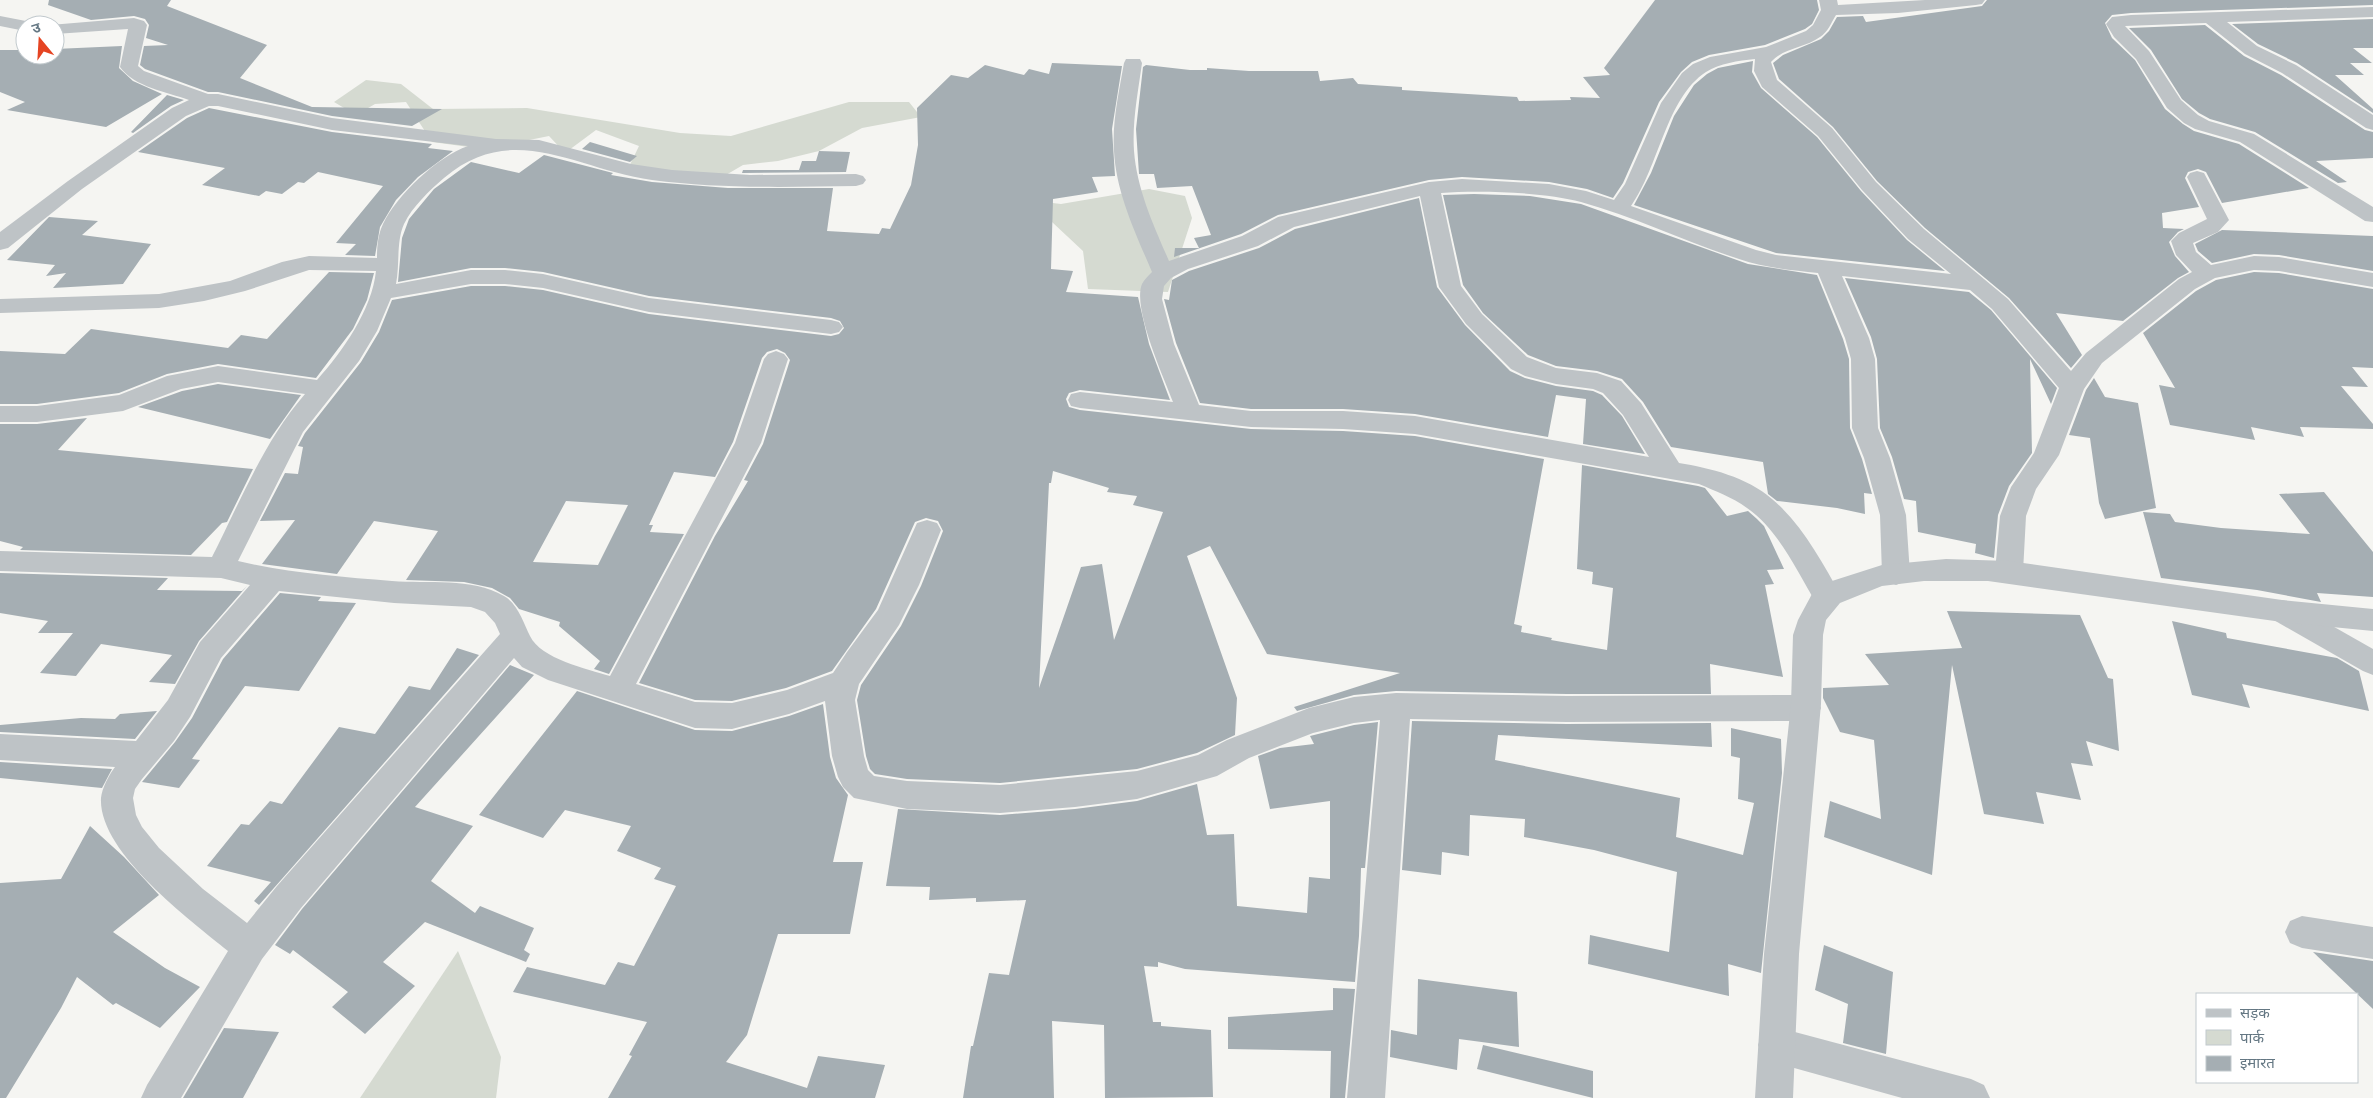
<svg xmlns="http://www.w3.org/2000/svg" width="2373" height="1098" font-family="'Archivo Narrow','Noto Sans Devanagari',sans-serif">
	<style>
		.green { fill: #d5dad1 }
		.building { fill: #a5aeb3; fill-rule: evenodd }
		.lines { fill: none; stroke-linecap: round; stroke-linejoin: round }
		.minor { fill: #bec3c6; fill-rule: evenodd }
		.tertiary { fill: #bec3c6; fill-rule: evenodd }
	</style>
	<rect width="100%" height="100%" fill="#f5f5f2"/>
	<!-- green -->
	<g class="green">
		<polygon points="366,80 401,84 433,109 527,108 680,133 731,136 849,102 909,102 921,117 862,128 819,151 778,161 743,165 719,179 626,173 639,146 596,130 565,153 549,136 484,149 432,142 406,102 375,104 356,115 334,102"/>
		<polygon points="1149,189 1185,196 1192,218 1168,292 1088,289 1083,251 1052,222 1020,199 1061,204"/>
		<polygon points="458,951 501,1057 496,1098 360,1098"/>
	</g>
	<!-- building -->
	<g class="building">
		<polygon points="49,0 171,0 167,6 267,45 240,78 312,107 442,109 412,126 332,116 218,92 208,92 145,69 140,65 144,46 168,45 146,38 149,25 145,19 134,16 91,20 48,5"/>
		<polygon points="1655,0 1817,0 1819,10 1812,24 1805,29 1765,45 1709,55 1692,62 1681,72 1659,102 1623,183 1613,198 1587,189 1549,182 1462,177 1429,180 1278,215 1241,234 1174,257 1175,248 1199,248 1194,238 1211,235 1192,186 1157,188 1154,174 1139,174 1136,129 1143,67 1146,65 1190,70 1207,70 1207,68 1249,71 1318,71 1320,81 1353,78 1358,84 1402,87 1402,90 1517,97 1519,101 1571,100 1570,97 1600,98 1583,77 1610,75 1604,68"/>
		<polygon points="1987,0 2373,0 2373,5 2131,13 2112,15 2105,23 2112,38 2135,60 2165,109 2183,124 2194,131 2239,144 2309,188 2222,203 2206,172 2198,169 2188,172 2185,178 2199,207 2162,213 2163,228 2184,229 2178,232 2169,242 2175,256 2189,272 2178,278 2123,321 2056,313 2082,355 2071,368 2009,298 1925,228 1877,181 1833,127 1779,79 1773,63 1783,55 1821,39 1829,31 1837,17 1863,16 1866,22 1982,6"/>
		<polygon points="2373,19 2373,48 2353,48 2372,63 2350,63 2364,75 2335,75 2373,109 2373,113 2297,63 2258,44 2232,24"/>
		<polygon points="2205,25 2244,56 2281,75 2365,130 2373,132 2373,158 2316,161 2347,182 2338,183 2255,132 2210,119 2199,113 2182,99 2151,50 2129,28"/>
		<polygon points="122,46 119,68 133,81 162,94 106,127 7,110 25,102 0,92 0,50 25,50 25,55 55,55 55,49"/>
		<polygon points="1753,61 1752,72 1761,88 1817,137 1861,191 1907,240 1945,271 1776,253 1634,205 1651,173 1674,116 1694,85 1707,74 1718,68"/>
		<path d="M1052,63L1122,66L1112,129L1115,176L1092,177L1098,192L1053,199L1051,269L1073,271L1066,292L1138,297L1149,344L1170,400L1080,390L1069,393L1066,399L1069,407L1080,410L1251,429L1343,431L1415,436L1544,459L1514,624L1522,626L1521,632L1552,638L1551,640L1607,650L1613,588L1592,584L1593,572L1577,569L1582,465L1698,486L1705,488L1727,516L1748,511L1757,519L1764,526L1784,569L1767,570L1774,584L1765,585L1783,677L1710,664L1711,694H1567L1396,691L1354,695L1297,711L1294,707L1400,673L1267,654L1210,546L1187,556L1237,698L1235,735L1197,753L1137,769L1000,783L907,779L875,774L870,769L866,756L857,700L861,685L901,626L921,586L943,531L938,521L926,518L915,522L876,609L832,671L786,688L732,701L695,700L639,683L715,536L748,481L744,480L763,444L790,360L785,353L777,349L767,352L762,358L733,442L715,477L674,472L649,525H653L650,532L684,534L609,674L594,669L600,661L559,626L560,622L519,609L510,598L492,588L464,582L406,580L438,531L374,521L337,574L262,564L295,520L260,521L285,473L298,474L303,447L298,446L305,433L361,362L379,332L392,300L471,286H505L543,290L649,314L831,336L839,334L844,328L840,321L831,318L649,296L543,272L505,268H471L398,282L402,238L409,219L434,189L471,162L519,173L544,155L613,173L611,175L652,182L728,188H833L827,231L879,234L882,228L890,229L911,185L918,145L917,108L951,75L968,78L985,65L1024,75L1029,69L1049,74ZM1053,471L1109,488L1107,492L1137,496L1133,505L1163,512L1114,640L1102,564L1081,567L1039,688L1049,483H1051ZM566,501L628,505L598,565L533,562Z"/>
		<polygon points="167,95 184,100 171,106 133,133 131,132"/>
		<polygon points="209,108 332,132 432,144 428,148 453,151 418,177 396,200 380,227 375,256 345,255 356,244 336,243 383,186 318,172 304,183 298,182 282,194 266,191 259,196 202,185 225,168 138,152 187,118"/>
		<polygon points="590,142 637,156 630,162 582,149"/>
		<polygon points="819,151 850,152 846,172 742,173 743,170 799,170 802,161 816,161"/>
		<polygon points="1474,194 1530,196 1581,204 1748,264 1817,275 1843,339 1849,359 1850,428 1862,459 1872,494 1864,493 1865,514 1837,508 1777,501 1768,494 1763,462 1671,447 1643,402 1622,379 1597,371 1556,366 1528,355 1483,313 1463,285 1443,195"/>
		<polygon points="1419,198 1437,287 1465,325 1510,371 1525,378 1556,386 1593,391 1602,395 1622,416 1645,454 1583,444 1586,399 1556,395 1548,437 1415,414 1343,409 1251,409 1200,403 1176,343 1164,299 1169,300 1172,280 1189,271 1259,248 1295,229"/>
		<polygon points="49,217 98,221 82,235 151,244 123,284 53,288 66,273 46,276 55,265 7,260"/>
		<polygon points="2222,230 2373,236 2373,271 2279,255 2254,254 2212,263 2198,251 2195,244"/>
		<polygon points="329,272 374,273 367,300 353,329 316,378 218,364 167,374 119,393 37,404 0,404 0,351 65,354 91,329 228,348 241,335 267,339"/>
		<polygon points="2254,272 2279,273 2373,289 2373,368 2352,367 2368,387 2341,386 2373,424 2373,429 2300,427 2304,437 2251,427 2255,440 2170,425 2159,385 2175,388 2143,333 2196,291 2216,280"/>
		<polygon points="1845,278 1969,292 1991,310 2057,388 2051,404 2030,359 2032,453 2009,486 1998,515 1994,558 1975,553 1976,544 1918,532 1916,501 1904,499 1892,457 1880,428 1877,359 1871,337"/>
		<polygon points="2094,378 2105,397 2138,403 2156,508 2105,519 2099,503 2090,438 2069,435 2086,390"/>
		<polygon points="218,384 301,395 270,439 138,407 182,391"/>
		<polygon points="87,418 58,450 253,469 227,522 222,523 191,555 20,550 23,547 0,541 0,424 37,424"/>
		<polygon points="2324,492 2373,552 2373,597 2317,593 2321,602 2257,590 2161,578 2143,512 2170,514 2175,522 2221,528 2310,534 2279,494"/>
		<polygon points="0,573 168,578 157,590 242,591 247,586 199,641 175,684 149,682 172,655 101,644 76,676 40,673 73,633 38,633 48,621 0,613"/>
		<polygon points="280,593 321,597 318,601 356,603 299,691 245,686 192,759 200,760 179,788 142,782 175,742 192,718 223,659"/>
		<polygon points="1947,611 2080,615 2108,678 2113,679 2119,751 2086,741 2093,766 2071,763 2081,800 2036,792 2044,824 1984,814 1952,665 1932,875 1824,837 1830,801 1881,819 1874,740 1840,732 1823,698 1823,688 1889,685 1865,654 1962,648"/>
		<polygon points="2172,621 2226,633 2227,638 2337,658 2359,671 2369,711 2242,684 2250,708 2192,695"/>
		<polygon points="457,648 479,655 259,905 254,901 271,882 207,866 241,824 249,825 270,801 282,804 339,727 375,734 409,686 430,690"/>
		<polygon points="510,665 534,675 415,807 473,826 431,881 475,913 480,906 534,928 524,950 530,954 526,962 425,922 383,962 415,986 365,1034 332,1007 348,992 293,950 290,954 275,945 302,909"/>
		<polygon points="577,691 695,730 732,731 789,716 823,704 830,757 836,778 848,795 833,862 863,862 850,934 778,934 747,1035 726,1062 807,1088 818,1056 885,1065 875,1098 608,1098 632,1056 629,1055 647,1022 513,992 527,967 605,985 618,962 634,966 676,886 654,879 661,868 617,851 631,826 565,810 543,838 479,815"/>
		<polygon points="157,711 135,739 0,732 0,725 81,718 115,719 120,714"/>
		<polygon points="1412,721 1567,724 1711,723 1712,747 1498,735 1495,760 1680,798 1676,837 1743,855 1754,803 1738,799 1740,758 1731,756 1731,728 1781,739 1782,773 1761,973 1728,964 1729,996 1588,964 1590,935 1669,952 1677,872 1594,850 1524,837 1525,819 1470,815 1469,856 1442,852 1441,875 1402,870"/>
		<polygon points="1378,722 1365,868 1361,868 1359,936 1355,982 1185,969 1158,962 1158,967 1144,966 1153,1022 1161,1022 1161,1026 1211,1030 1213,1097 1105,1098 1104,1025 1052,1021 1054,1098 963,1098 971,1046 973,1046 989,973 1009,975 1026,900 976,902 976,898 929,900 930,887 886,886 898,809 1000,815 1075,809 1137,801 1197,784 1207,835 1234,834 1237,906 1307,913 1309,877 1330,879 1330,801 1270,809 1258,756 1280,748 1314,744 1310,736 1354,725"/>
		<polygon points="0,762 112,769 102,788 0,778"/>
		<polygon points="90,826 124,857 159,895 113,932 165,968 200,987 160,1028 116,1003 113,1005 77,977 61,1008 6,1098 0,1098 0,883 61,879"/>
		<polygon points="1824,945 1893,972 1886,1054 1843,1043 1848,1004 1815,990"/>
		<polygon points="2313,952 2373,961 2373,1009"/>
		<polygon points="1418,979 1517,992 1519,1047 1459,1039 1457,1070 1390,1057 1391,1030 1417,1035"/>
		<polygon points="1333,988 1355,989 1345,1098 1330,1098 1331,1051 1228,1049 1228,1017 1333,1010"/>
		<polygon points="224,1028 279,1032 243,1098 183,1098"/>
		<polygon points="1483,1045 1593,1071 1593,1098 1477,1069"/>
	</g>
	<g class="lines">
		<!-- minor -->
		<g class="minor">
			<path d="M1819,0H1837L1838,5L1925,0H1985L1982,4L1976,5L1898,13L1836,15C1831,23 1828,32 1820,37C1805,48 1783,48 1771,62L1777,80L1832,128L1876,182L1924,229L2008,299L2071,371L2086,353L2179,279L2192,272L2176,255L2171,241L2179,233L2207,219L2187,177L2190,173L2197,171L2204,173L2229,220L2218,232L2193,243L2196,252L2211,265L2254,256L2279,257L2373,273V287L2279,271L2254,270L2215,278L2195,289L2102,363L2084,389L2059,455L2036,489L2026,516L2023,572L2019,579L2009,583L1999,579L1995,572L2000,516L2011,487L2034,453L2059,388L1992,309L1970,290L1842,276L1869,338L1875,359L1878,428L1890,458L1906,515L1910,574L1906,581L1896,585L1886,581L1882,574L1880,515L1864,458L1852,428L1851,359L1845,338L1818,273C1791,270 1765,268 1739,259C1686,242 1635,217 1581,202C1544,192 1479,190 1441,193L1461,286L1482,314L1527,357L1556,368L1597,373L1621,381L1641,403L1679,463C1710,468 1747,477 1772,499C1801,523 1823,563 1841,596L1837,604L1827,607L1817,604C1797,572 1779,530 1747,508C1732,497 1715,491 1699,484L1415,434L1343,429L1251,427L1080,408L1071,406L1068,400L1071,394L1080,392L1173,402C1164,378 1132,308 1142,284C1144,280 1148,276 1152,272C1136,234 1116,193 1114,151C1112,122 1119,92 1124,63L1126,59H1140L1142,63C1138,92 1132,122 1134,151C1137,190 1154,226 1169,261L1242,236L1278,217L1429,182L1462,179L1549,184L1586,191L1614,200L1625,184L1661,103L1682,73L1693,64L1710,57L1766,47L1806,31L1813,25L1821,10ZM1755,59L1754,71L1762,87L1818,136L1862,190L1908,239L1951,274L1776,255L1756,250L1631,206C1659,167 1666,98 1706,72C1720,63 1738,61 1755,59ZM1420,196L1439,287L1466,324L1511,369L1525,376L1556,384L1593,389L1603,393L1623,415L1649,457L1415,416L1343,411H1251L1199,405L1174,344L1162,299L1164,286L1171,278L1188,269L1258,246L1294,227Z"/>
			<polygon points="2373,7 2373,17 2227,22 2257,46 2296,65 2373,115 2373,130 2366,128 2282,73 2245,54 2206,23 2125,26 2149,51 2181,100 2198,115 2209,121 2254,134 2373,207 2373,222 2365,221 2240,142 2195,129 2184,123 2167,108 2136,59 2114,37 2106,24 2112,17 2131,15"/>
			<polygon points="0,16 31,22 33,25 25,25 25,31 0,26"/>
			<path d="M134,18L144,21L147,25L138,66L144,71L208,94H218L332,118L496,139L539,140L631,164L672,170L750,175L856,174L863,176L866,180L863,184L856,186C788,187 720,189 652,180C577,170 513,119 444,178C430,190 412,207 404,224C396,242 400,264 396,284L471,270H505L543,274L649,298L831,320L839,322L843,327L839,332L831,334L649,312L543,288L505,284H471L391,298L377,331L359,361L303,432L238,561C288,573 341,577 392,581C428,584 471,577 504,596C518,604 524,624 530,636C541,659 587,669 610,676L735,443L764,359L768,354L776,351L784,354L788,359L761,443L636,684L695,702L732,703L787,690L833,673L847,652L878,610L917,523L927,520L937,523L941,530L919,585L899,625L859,684L855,700L864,756L868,770L874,776L907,781L1000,785L1137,771L1198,755L1227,740L1309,708L1354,697L1396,693L1567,696L1806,695L1817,699L1821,708L1817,717L1806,721L1567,722L1410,719L1385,1098H1347L1380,720L1354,723L1313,733L1249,758L1217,776L1137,799L1075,807L1000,813L907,809L854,798L843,787L838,777L832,756L825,701L789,714L732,729L695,728L548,680L522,667L514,658L301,908L262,959L181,1098H141L147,1085L228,951C190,920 98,852 101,798C102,788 109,775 115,767L0,760V734L136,741L168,700L200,642L250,585L221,578L0,571V551L212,557C240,502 264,441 305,394L218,382L181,389L123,411L37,422H0V406H37L119,395L167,376L218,366L317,380C342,352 372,310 376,271L309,270L245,291L204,301L159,308L0,313V299L159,294L230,281L282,262L309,256L377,258C377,247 378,234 383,224C397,195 437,157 468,146L332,130L218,106H209L186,116L82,189L8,248L0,250V232L68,181L172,108L189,100C167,92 134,87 120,67L128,29L55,34V25H50ZM279,591L394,603L471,607L485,612L495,623L500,634L277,886L247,923L203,889L159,848L142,827L136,815L133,798L135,789L142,779L174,741L190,717L221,658Z"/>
			<polygon points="2282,600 2292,603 2373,649 2373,675 2363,671 2272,619 2268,611 2272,603"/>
			<polygon points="2302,916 2373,927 2373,959 2302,948 2290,943 2285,932 2290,921"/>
			<polygon points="1776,1027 1971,1079 1984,1085 1990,1098 1902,1098 1776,1063 1763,1058 1758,1045 1763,1032"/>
		</g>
		<!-- tertiary -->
		<polygon class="tertiary" points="1946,559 2009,561 2282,600 2373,609 2373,631 2282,622 1988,581 1924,581 1882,586 1840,603 1826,620 1823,635 1821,704 1799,954 1793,1098 1755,1098 1764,954 1791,704 1793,635 1798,620 1812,594 1819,587 1832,581 1882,565"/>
	</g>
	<!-- legend -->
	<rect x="2196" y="993" width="162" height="90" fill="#ffffff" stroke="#c1c9cd"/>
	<rect x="2206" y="1009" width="25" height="8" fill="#bec3c6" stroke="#c1c9cd"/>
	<text x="2240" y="1018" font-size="15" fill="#647783">सड़क</text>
	<rect x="2206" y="1030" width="25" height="15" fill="#d5dad1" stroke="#c1c9cd"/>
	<text x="2240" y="1043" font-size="15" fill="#647783">पार्क</text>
	<rect x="2206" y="1056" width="25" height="15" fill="#a5aeb3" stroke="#c1c9cd"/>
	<text x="2240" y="1068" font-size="15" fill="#647783">इमारत</text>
	<!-- north arrow -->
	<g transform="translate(40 40) rotate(342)"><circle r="24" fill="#ffffff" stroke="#c1c9cd"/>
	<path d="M0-4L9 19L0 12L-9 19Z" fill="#e54422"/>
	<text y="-8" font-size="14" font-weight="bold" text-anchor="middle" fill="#647783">उ</text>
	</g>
</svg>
